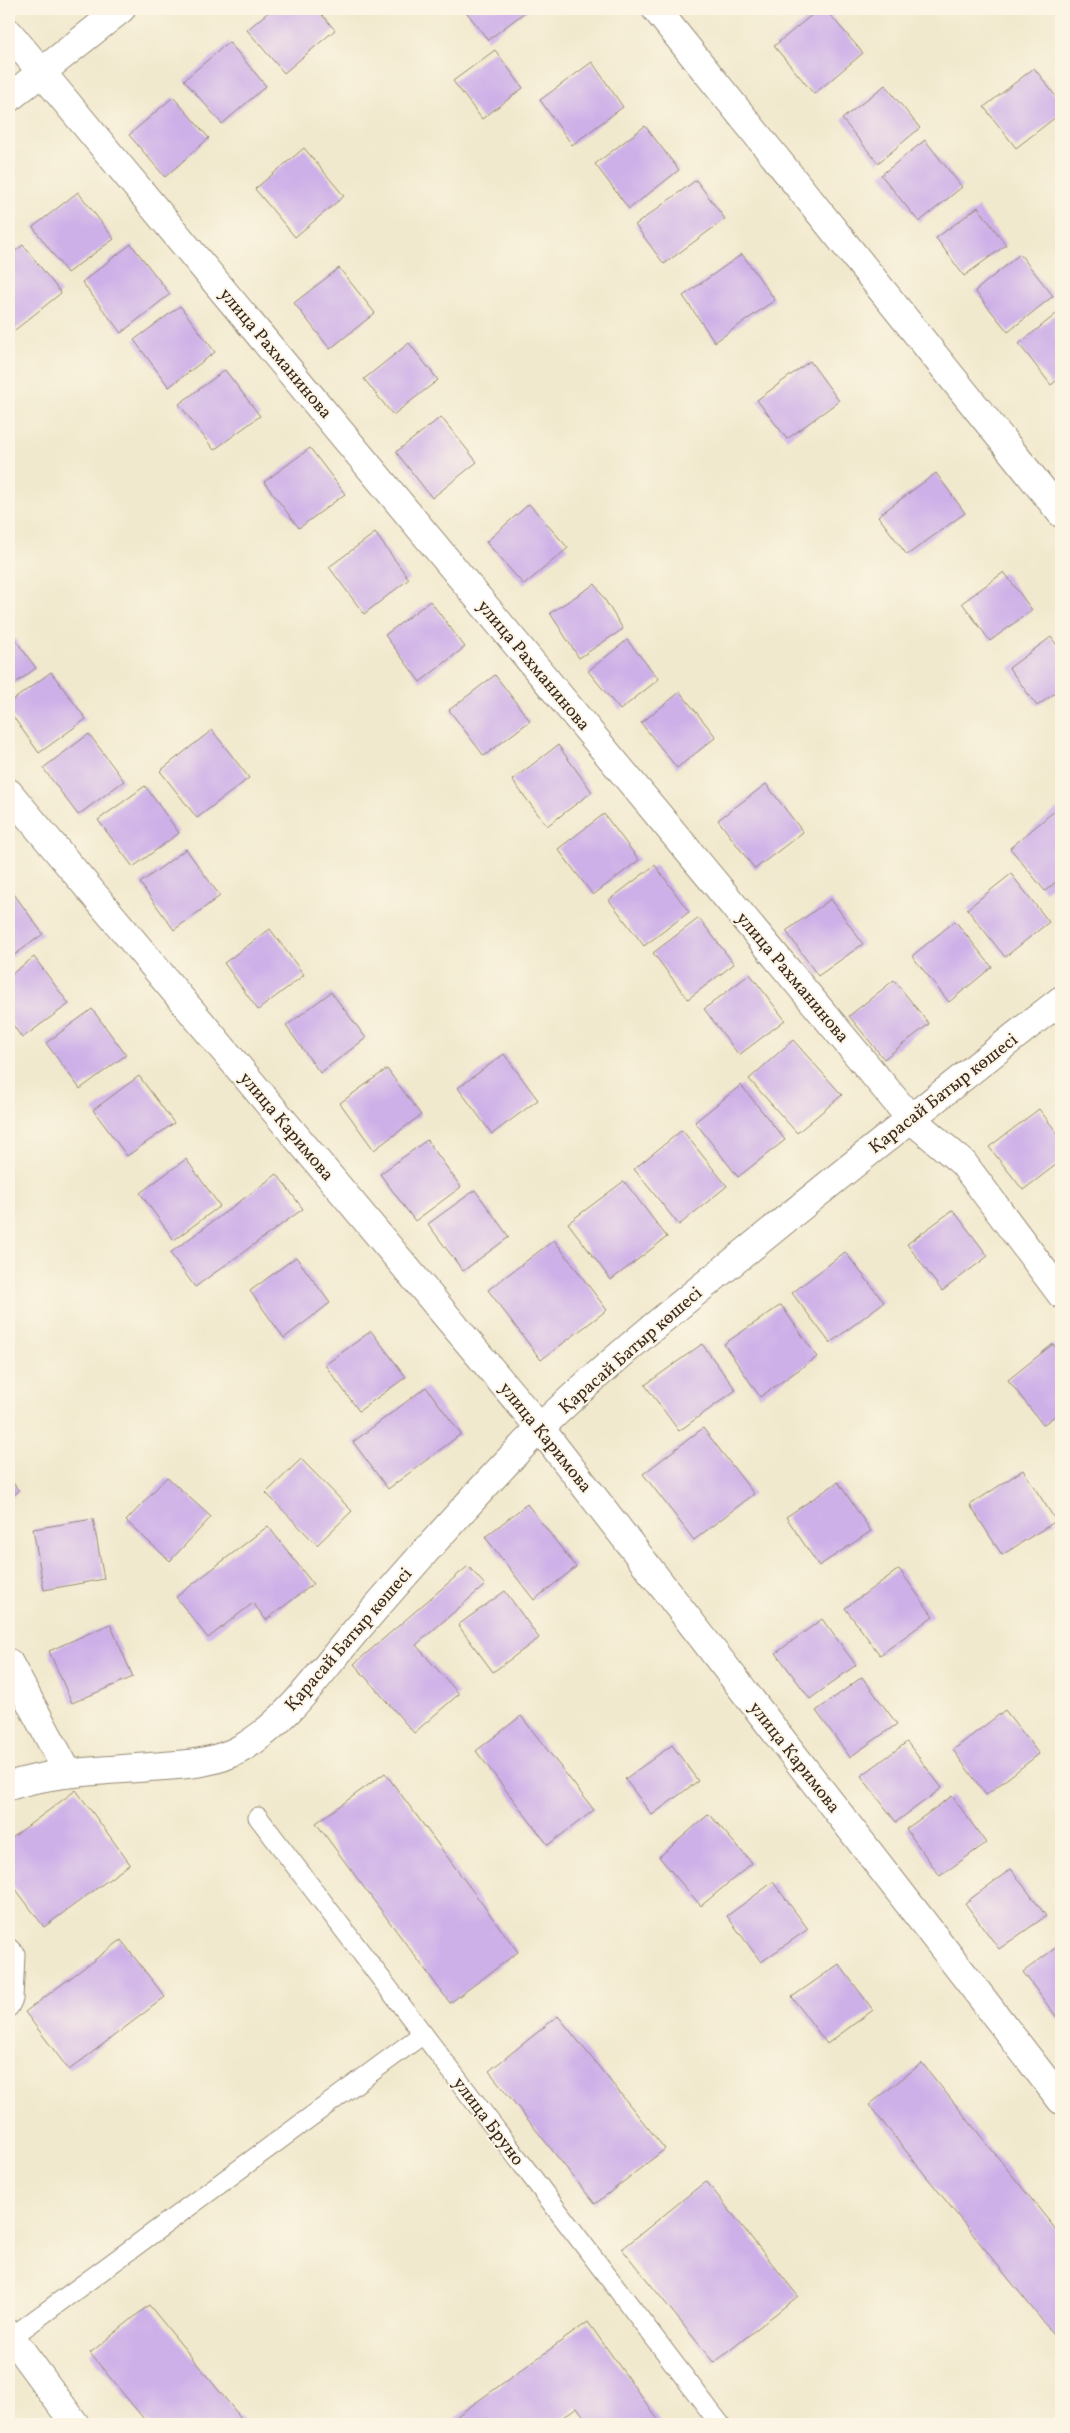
<svg xmlns="http://www.w3.org/2000/svg" width="1070" height="2433" font-family="Vollkorn,serif">
	<style>
		.building { fill: #ceb0e8 }
		.lines { fill: none; stroke-linecap: round; stroke-linejoin: round }
		.service-casing { stroke: #968a76; stroke-width: 21 }
		.minor-casing { stroke: #968a76; stroke-width: 30 }
		.tertiary-casing { stroke: #968a76; stroke-width: 30 }
		.service { stroke: #fff; stroke-width: 19 }
		.minor { stroke: #fff; stroke-width: 28 }
		.tertiary { stroke: #fff; stroke-width: 28 }
		.labels { text-anchor: middle; stroke-width: 4; stroke-linejoin: round; paint-order: stroke }
		.street-label { font-size: 18px; fill: #3b2a1e; stroke: #fcf5e5 }
	</style>
	<rect width="100%" height="100%" fill="#fcf5e5"/>
	<filter id="ink" filterUnits="userSpaceOnUse"><feTurbulence type="fractalNoise" baseFrequency=".02" numOctaves="2"/><feDisplacementMap in="SourceGraphic" scale="10" xChannelSelector="R" yChannelSelector="G"/><feConvolveMatrix kernelMatrix="1 2 1 2 8 2 1 2 1" color-interpolation-filters="sRGB"/></filter>
	<filter id="wash" filterUnits="userSpaceOnUse"><feTurbulence type="fractalNoise" baseFrequency=".0096" numOctaves="4" result="noise"/><feDisplacementMap in="SourceGraphic" scale="20" xChannelSelector="R" yChannelSelector="G"/><feGaussianBlur stdDeviation="1.12" result="paint"/><feColorMatrix in="noise" values="0 0 0 0 0 0 0 0 0 0 0 0 0 0 0 0 0 1.4 0 .05"/><feComposite in="paint" operator="in"/></filter>
	<g filter="url(#wash)">
		<rect width="100%" height="100%" fill="#f1e9cd"/>
		<g id="blocks">
			<!-- building -->
			<g class="building">
				<polygon points="272,9 317,9 335,30 284,73 247,30"/>
				<polygon points="356,9 367,9 360,14"/>
				<polygon points="464,9 529,9 488,40"/>
				<polygon points="819,9 825,9 863,53 814,94 774,46"/>
				<polygon points="229,42 266,86 222,124 184,80"/>
				<polygon points="495,50 523,88 482,119 453,81"/>
				<polygon points="592,62 623,107 572,145 540,100"/>
				<polygon points="1034,68 1061,103 1061,113 1016,148 984,107"/>
				<polygon points="885,85 920,128 878,163 842,119"/>
				<polygon points="173,97 209,138 165,177 129,135"/>
				<polygon points="645,126 679,170 629,209 595,164"/>
				<polygon points="925,140 962,187 919,222 881,175"/>
				<polygon points="304,148 344,196 295,237 255,189"/>
				<polygon points="696,180 725,219 664,264 635,225"/>
				<polygon points="78,192 114,239 67,273 33,227"/>
				<polygon points="978,207 1006,245 964,276 936,238"/>
				<polygon points="131,244 170,294 121,333 82,282"/>
				<polygon points="23,245 61,293 10,334 9,256"/>
				<polygon points="742,254 775,300 715,342 683,296"/>
				<polygon points="1020,254 1053,296 1008,332 975,291"/>
				<polygon points="339,268 375,313 330,349 294,303"/>
				<polygon points="180,306 215,352 169,387 134,340"/>
				<polygon points="1061,310 1061,377 1051,385 1019,344"/>
				<polygon points="409,343 438,380 393,415 364,379"/>
				<polygon points="810,361 839,401 787,439 757,400"/>
				<polygon points="225,370 260,416 214,450 179,404"/>
				<polygon points="441,417 477,462 432,498 396,452"/>
				<polygon points="310,448 345,494 299,528 264,482"/>
				<polygon points="936,473 965,513 907,555 878,516"/>
				<polygon points="529,504 568,548 524,585 486,542"/>
				<polygon points="375,533 409,579 364,614 329,567"/>
				<polygon points="1004,572 1032,610 990,641 962,603"/>
				<polygon points="595,584 623,629 579,658 550,613"/>
				<polygon points="430,601 465,647 420,682 385,635"/>
				<polygon points="9,631 36,668 9,688"/>
				<polygon points="1051,637 1061,651 1061,689 1037,706 1009,668"/>
				<polygon points="627,640 659,679 620,710 588,671"/>
				<polygon points="51,672 86,719 39,753 9,711 9,703"/>
				<polygon points="495,675 530,721 484,756 449,710"/>
				<polygon points="680,692 716,737 677,768 641,723"/>
				<polygon points="1061,724 1061,735 1056,728"/>
				<polygon points="212,730 249,778 197,818 160,771"/>
				<polygon points="89,734 124,781 78,815 43,768"/>
				<polygon points="558,745 592,792 547,826 512,780"/>
				<polygon points="766,784 803,832 755,869 718,820"/>
				<polygon points="145,786 179,833 133,867 98,820"/>
				<polygon points="1057,809 1061,814 1061,878 1045,891 1010,848"/>
				<polygon points="604,814 639,860 593,895 558,849"/>
				<polygon points="186,849 220,896 174,930 140,883"/>
				<polygon points="655,865 689,912 644,946 609,900"/>
				<polygon points="1011,874 1049,922 1005,957 967,909"/>
				<polygon points="14,894 43,934 9,959 9,898"/>
				<polygon points="831,899 863,944 818,976 786,931"/>
				<polygon points="699,918 734,964 688,999 653,953"/>
				<polygon points="955,921 992,967 949,1002 912,956"/>
				<polygon points="270,929 304,975 258,1010 224,963"/>
				<polygon points="34,957 69,1004 22,1038 9,1019 9,976"/>
				<polygon points="750,974 785,1020 739,1055 704,1009"/>
				<polygon points="894,980 929,1024 884,1059 849,1016"/>
				<polygon points="331,992 366,1038 320,1073 286,1026"/>
				<polygon points="92,1009 126,1055 80,1089 46,1043"/>
				<polygon points="793,1040 842,1095 797,1133 749,1079"/>
				<polygon points="504,1054 538,1100 492,1134 458,1088"/>
				<polygon points="387,1069 421,1115 374,1150 340,1103"/>
				<polygon points="139,1076 174,1123 127,1156 93,1110"/>
				<polygon points="741,1085 785,1140 738,1177 695,1122"/>
				<polygon points="1039,1109 1061,1138 1061,1161 1023,1190 989,1147"/>
				<polygon points="682,1130 727,1186 679,1225 634,1169"/>
				<polygon points="427,1140 461,1187 415,1221 380,1174"/>
				<polygon points="186,1159 220,1206 174,1240 140,1193"/>
				<polygon points="277,1174 303,1209 195,1287 170,1253"/>
				<polygon points="624,1181 667,1237 611,1280 568,1223"/>
				<polygon points="475,1190 509,1237 463,1271 428,1224"/>
				<polygon points="953,1210 988,1256 942,1291 907,1244"/>
				<polygon points="554,1240 607,1310 541,1360 488,1290"/>
				<polygon points="845,1252 884,1302 830,1343 792,1293"/>
				<polygon points="296,1257 330,1303 284,1338 250,1291"/>
				<polygon points="781,1305 817,1357 760,1397 724,1344"/>
				<polygon points="371,1331 406,1377 359,1411 325,1365"/>
				<polygon points="702,1344 736,1390 679,1431 645,1385"/>
				<polygon points="1053,1344 1061,1355 1061,1411 1043,1425 1008,1380"/>
				<polygon points="426,1387 461,1434 388,1489 353,1442"/>
				<polygon points="703,1428 754,1494 694,1540 643,1474"/>
				<polygon points="301,1459 352,1511 317,1545 266,1493"/>
				<polygon points="1023,1470 1056,1521 1002,1555 970,1505"/>
				<polygon points="9,1477 19,1491 9,1499"/>
				<polygon points="167,1477 211,1517 170,1561 126,1521"/>
				<polygon points="838,1482 871,1531 819,1566 786,1517"/>
				<polygon points="527,1504 576,1567 534,1600 485,1537"/>
				<polygon points="93,1519 104,1579 44,1590 33,1529"/>
				<polygon points="268,1526 313,1584 266,1620 253,1603 208,1638 176,1597"/>
				<polygon points="468,1566 485,1585 416,1645 459,1694 414,1733 354,1664"/>
				<polygon points="899,1569 933,1616 880,1655 845,1608"/>
				<polygon points="505,1591 539,1638 493,1672 458,1625"/>
				<polygon points="822,1619 856,1665 810,1699 776,1653"/>
				<polygon points="110,1624 133,1677 72,1703 49,1651"/>
				<polygon points="862,1677 897,1724 850,1757 816,1711"/>
				<polygon points="1005,1710 1039,1754 986,1795 953,1750"/>
				<polygon points="521,1716 594,1810 548,1845 476,1751"/>
				<polygon points="907,1742 942,1788 896,1822 861,1776"/>
				<polygon points="672,1745 698,1781 652,1815 625,1779"/>
				<polygon points="385,1773 518,1952 450,2003 316,1823"/>
				<polygon points="76,1790 130,1864 44,1927 9,1880 9,1840"/>
				<polygon points="952,1796 986,1843 940,1876 906,1829"/>
				<polygon points="709,1814 752,1863 701,1906 659,1857"/>
				<polygon points="1011,1869 1046,1916 999,1949 965,1903"/>
				<polygon points="773,1882 808,1929 761,1962 727,1916"/>
				<polygon points="121,1940 165,1997 69,2070 25,2012"/>
				<polygon points="1061,1944 1061,2016 1058,2019 1023,1972"/>
				<polygon points="839,1964 873,2010 827,2044 792,1997"/>
				<polygon points="558,2016 665,2149 595,2204 489,2071"/>
				<polygon points="922,2063 1061,2236 1061,2344 869,2105"/>
				<polygon points="706,2181 798,2296 714,2363 622,2249"/>
				<polygon points="149,2305 246,2424 148,2424 90,2353"/>
				<polygon points="588,2322 661,2424 589,2424 577,2407 553,2424 446,2424"/>
			</g>
		</g>
	</g>
	<g filter="url(#ink)">
		<use href="#blocks" fill-opacity="0" stroke="#968a76" stroke-width="1"/>
		<g class="lines">
			<defs>
				<g id="service">
					<polyline points="258,1817 720,2424"/>
					<polyline points="9,1948 15,1954 13,1999 9,2007"/>
					<polyline points="9,2339 423,2034"/>
				</g>
				<g id="minor">
					<polyline points="9,33 910,1118 963,1163 1061,1294"/>
					<polyline points="9,98 121,9"/>
					<polyline points="9,1663 68,1773"/>
					<polyline points="9,2334 75,2424"/>
				</g>
				<g id="tertiary">
					<polyline points="656,9 1061,513"/>
					<polyline points="9,793 540,1428 1061,2100"/>
					<path d="M9,1786C54,1771 103,1771 150,1767C180,1765 215,1764 242,1748C290,1720 323,1668 359,1627C417,1560 475,1494 537,1431C603,1366 676,1308 748,1250C852,1165 956,1082 1061,1000"/>
				</g>
			</defs>
			<!-- service casing -->
			<use href="#service" class="service-casing"/>
			<!-- minor casing -->
			<use href="#minor" class="minor-casing"/>
			<!-- tertiary casing -->
			<use href="#tertiary" class="tertiary-casing"/>
			<!-- service -->
			<use href="#service" class="service"/>
			<!-- minor -->
			<use href="#minor" class="minor"/>
			<!-- tertiary -->
			<use href="#tertiary" class="tertiary"/>
		</g>
	</g>
	<g class="labels">
		<!-- street labels -->
		<g class="street-label">
			<text transform="translate(276 353) rotate(50)" y="6">улица Рахманинова</text>
			<text transform="translate(534 665) rotate(50)" y="6">улица Рахманинова</text>
			<text transform="translate(793 977) rotate(50)" y="6">улица Рахманинова</text>
			<text transform="translate(943 1093) rotate(-38)" y="6">Қарасай Батыр көшесі</text>
			<text transform="translate(287 1126) rotate(50)" y="6">улица Каримова</text>
			<text transform="translate(630 1350) rotate(-41)" y="6">Қарасай Батыр көшесі</text>
			<text transform="translate(546 1437) rotate(51)" y="6">улица Каримова</text>
			<text transform="translate(348 1639) rotate(-49)" y="6">Қарасай Батыр көшесі</text>
			<text transform="translate(795 1757) rotate(52)" y="6">улица Каримова</text>
			<text transform="translate(489 2121) rotate(53)" y="6">улица Бруно</text>
		</g>
	</g>
	<!-- margin -->
	<rect width="1070" height="2433" fill="none" stroke="#fcf5e5" stroke-width="30"/>
</svg>
